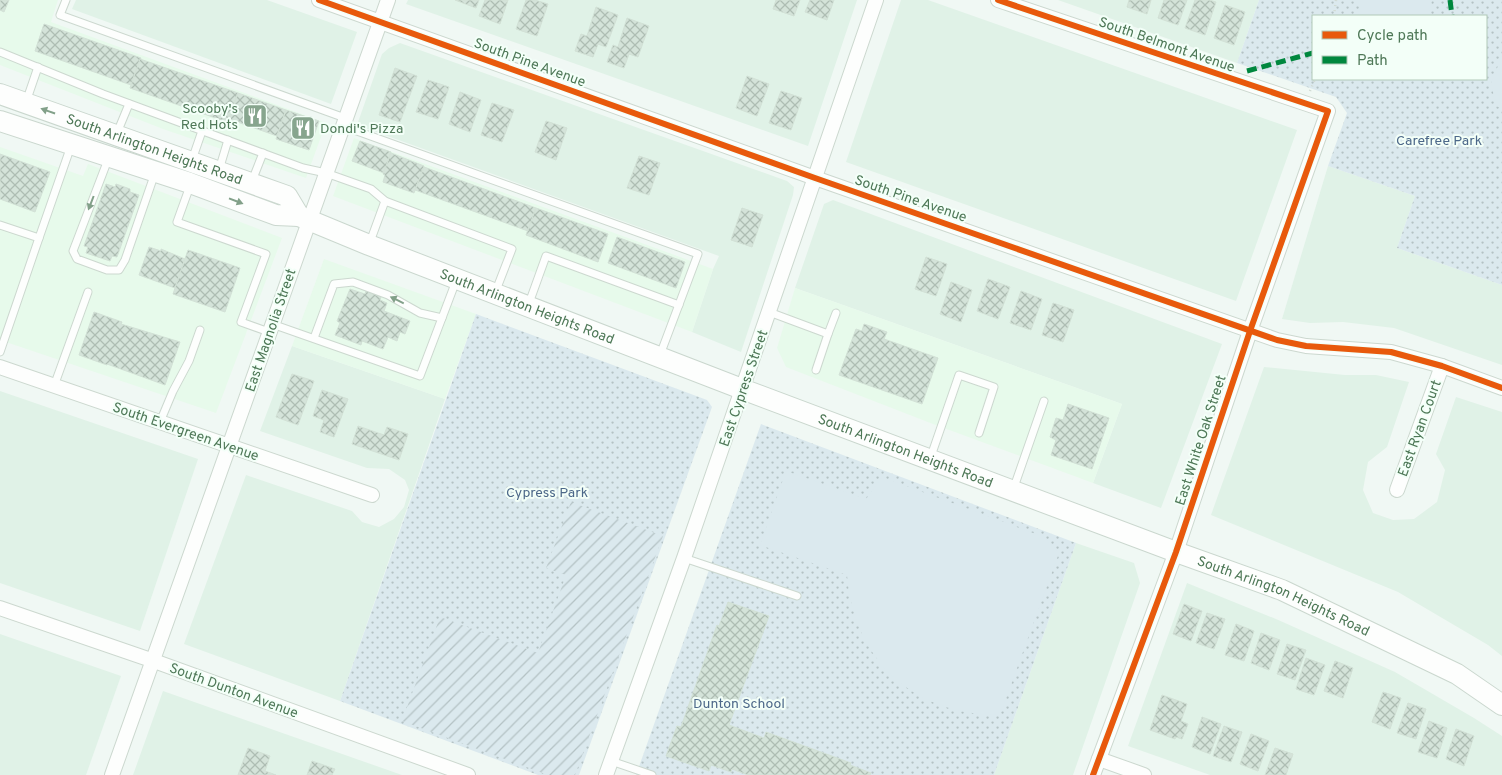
<svg xmlns="http://www.w3.org/2000/svg" width="1502" height="775" font-family="Overpass,sans-serif">
	<style>
		.residential { fill: #e0f2e7 }
		.commercial { fill: #e7faeb }
		.grass { fill: url(#grass-dots); fill-rule: evenodd }
		.garden { fill: url(#garden-furrows) }
		.pitch { fill: #dbe9ee }
		.building { fill: url(#building-cross-hatch); stroke: #d2e1d6 }
		.lines { fill: none; stroke-linecap: round; stroke-linejoin: round }
		.lane-casing { stroke: #ccd8cf; stroke-width: 9 }
		.street-casing { stroke: #ccd8cf; stroke-width: 16 }
		.secondary-casing { stroke: #cad7ce; stroke-width: 22 }
		.path { stroke: #d0dad2; stroke-width: 2.5; stroke-dasharray: 1 4; stroke-linecap: butt }
		.lane { stroke: #fdfefd; stroke-width: 7 }
		.street { stroke: #fdfefd; stroke-width: 14 }
		.secondary { stroke: #fdfefd; stroke-width: 20 }
		.quiet { stroke: #00873e; stroke-width: 5; stroke-dasharray: 10 5; stroke-linecap: butt }
		.cycleway-casing { stroke: #f3fff8; stroke-width: 9 }
		.cycleway { stroke: #e8590c; stroke-width: 6 }
		.oneway { fill: #82a089 }
		.labels { text-anchor: middle; stroke-width: 4; stroke-linejoin: round; paint-order: stroke }
		.street-label { font-size: 14px; fill: #4e7857; stroke: #f3fff8 }
		.poi-label { font-size: 14px; fill: #4e7857; stroke: #f3fff8; text-anchor: end }
		.park-label { font-size: 14px; fill: #4c6889; stroke: #f3fff8 }
	</style>
	<defs>
		<pattern id="grass-dots" width="8" height="8" patternUnits="userSpaceOnUse" patternTransform="scale(1.25)"><rect width="8" height="8" fill="#dbe9ee"/><path d="M2 2h.1M6 6h.1" fill="none" stroke="#b4c2c4" stroke-width="1.8" stroke-linecap="round"/></pattern>
		<pattern id="garden-furrows" width="10" height="10" patternUnits="userSpaceOnUse" patternTransform="scale(1.25)"><rect width="10" height="10" fill="#dbe9ee"/><path d="M-1 1l2-2M0 10L10 0M9 11l2-2" fill="none" stroke="#b4c2c4"/></pattern>
		<pattern id="building-cross-hatch" width="8" height="8" patternUnits="userSpaceOnUse" patternTransform="scale(1.25)"><rect width="8" height="8" fill="#d4e3d9"/><path d="M0 0l8 8M0 8l8-8" fill="none" stroke="#aebdb3"/></pattern>
	</defs>
	<rect width="100%" height="100%" fill="#f0f8f4"/>
	<!-- residential -->
	<g class="residential">
		<polygon points="76,0 267,0 357,32 331,104 72,9"/>
		<polygon points="408,0 857,0 808,146 406,4"/>
		<polygon points="901,0 928,0 1297,130 1236,301 846,162"/>
		<polygon points="1058,0 1259,0 1237,63"/>
		<polygon points="400,43 787,181 794,187 793,195 741,352 692,332 713,269 719,256 357,125 382,54 389,48"/>
		<polygon points="1328,166 1415,196 1397,248 1502,285 1502,365 1394,328 1343,322 1310,323 1282,319"/>
		<polygon points="833,200 1222,344 1161,508 1093,483 1122,404 795,288 824,204"/>
		<polygon points="292,346 445,399 340,701 184,644 246,475 352,511 362,522 379,527 394,519 404,507 409,490 405,480 389,469 367,468 260,431"/>
		<polygon points="1264,367 1345,375 1376,375 1409,382 1387,447 1368,462 1363,490 1373,513 1393,520 1414,519 1437,502 1445,470 1436,454 1456,397 1502,412 1502,656 1488,645 1398,592 1211,515"/>
		<polygon points="0,391 198,459 140,631 0,583"/>
		<polygon points="1076,543 1134,563 1140,583 1073,775 994,775"/>
		<polygon points="1187,583 1276,619 1395,672 1474,718 1502,736 1502,775 1210,775 1128,746"/>
		<polygon points="0,634 121,676 86,775 0,775"/>
		<polygon points="163,691 402,775 133,775"/>
	</g>
	<!-- commercial -->
	<g class="commercial">
		<polygon points="0,0 58,0 51,22 326,123 306,178 163,129 0,65"/>
		<polygon points="354,138 713,269 692,332 333,196"/>
		<polygon points="0,147 83,176 88,164 282,238 216,413 0,340"/>
		<polygon points="324,259 476,314 445,399 292,346"/>
		<polygon points="795,288 1122,404 1093,483 933,424 786,367 777,348"/>
	</g>
	<!-- grass -->
	<g class="grass">
		<path d="M1259,0H1502V285L1397,248L1415,196L1328,166L1347,113L1336,97L1237,63ZM1313,16H1486V79H1313Z"/>
		<polygon points="476,314 707,400 712,407 579,775 538,775 340,701"/>
		<polygon points="761,424 1076,543 994,775 636,775"/>
	</g>
	<!-- garden -->
	<polygon class="garden" points="571,502 663,536 575,775 548,775 402,721 440,617 538,653 566,575 546,568"/>
	<!-- pitch -->
	<g class="pitch">
		<polygon points="1361,0 1432,0 1428,16 1358,16"/>
		<polygon points="1502,56 1502,108 1496,106 1491,83"/>
		<path d="M786,471L866,499L882,477L1044,537L1059,553L1000,715C914,715 854,661 847,575L760,545Z"/>
	</g>
	<!-- building -->
	<g class="building">
		<polygon points="0,0 9,0 4,12 0,10"/>
		<polygon points="455,0 479,0 476,8"/>
		<polygon points="485,0 508,0 500,24 479,16"/>
		<polygon points="526,0 535,0 548,4 537,36 516,29"/>
		<polygon points="776,0 800,0 794,16 773,9"/>
		<polygon points="810,0 834,0 827,20 805,12"/>
		<polygon points="1129,0 1151,0 1147,14 1127,7"/>
		<polygon points="1164,0 1187,0 1178,25 1158,18"/>
		<polygon points="1195,0 1209,0 1216,2 1205,35 1185,28"/>
		<polygon points="1225,5 1245,12 1234,45 1214,38"/>
		<polygon points="596,7 618,15 606,47 598,44 593,57 575,51 581,34 587,36"/>
		<polygon points="627,18 649,26 638,57 629,54 624,68 607,62 613,45 618,47"/>
		<polygon points="44,24 141,58 131,85 35,51"/>
		<polygon points="140,59 238,93 227,122 130,88"/>
		<polygon points="395,68 417,76 400,122 379,115"/>
		<polygon points="747,76 769,84 757,116 736,108"/>
		<polygon points="428,80 449,87 438,119 416,112"/>
		<polygon points="781,91 802,98 791,130 769,123"/>
		<polygon points="460,92 481,100 470,132 449,124"/>
		<polygon points="238,93 286,110 277,136 229,119"/>
		<polygon points="492,103 514,110 502,142 481,135"/>
		<polygon points="286,110 319,121 309,150 276,139"/>
		<polygon points="546,121 567,128 556,160 535,152"/>
		<polygon points="360,141 391,152 384,173 352,161"/>
		<polygon points="391,153 424,166 414,193 383,182 385,175 383,174"/>
		<polygon points="0,154 50,172 35,212 0,199"/>
		<polygon points="639,156 660,163 649,195 627,188"/>
		<polygon points="424,167 536,208 528,231 415,190"/>
		<polygon points="106,184 115,187 116,184 130,189 130,192 139,195 117,257 112,256 110,261 86,253 88,247 84,246"/>
		<polygon points="536,208 608,234 598,262 526,235"/>
		<polygon points="742,208 763,215 752,247 731,240"/>
		<polygon points="617,237 685,262 676,288 608,263"/>
		<polygon points="149,247 161,251 161,249 185,259 175,288 139,275"/>
		<polygon points="188,250 240,268 225,312 173,294"/>
		<polygon points="926,257 947,264 936,296 915,289"/>
		<polygon points="988,279 1010,287 998,319 977,311"/>
		<polygon points="951,282 972,290 961,322 940,314"/>
		<polygon points="350,289 365,294 366,291 381,297 380,300 387,303 384,311 410,321 405,334 400,332 397,341 388,337 383,349 362,341 361,345 335,335 340,323 337,321"/>
		<polygon points="1021,291 1042,299 1031,330 1010,323"/>
		<polygon points="1053,303 1074,310 1063,342 1042,335"/>
		<polygon points="94,312 122,322 121,324 180,342 165,385 107,364 107,365 79,355"/>
		<polygon points="864,324 887,332 884,339 938,358 922,404 839,375 856,329 862,331"/>
		<polygon points="292,374 314,381 298,425 276,417"/>
		<polygon points="322,390 348,399 334,437 320,432 324,420 313,416"/>
		<polygon points="1068,404 1109,418 1092,469 1051,455 1056,440 1050,437 1056,418 1063,420"/>
		<polygon points="358,426 384,435 387,427 408,434 399,460 352,444"/>
		<polygon points="728,602 769,616 729,725 764,738 766,732 851,763 850,765 871,773 870,775 748,775 732,769 731,772 711,765 709,771 666,756 677,726 681,727 717,625 719,626"/>
		<polygon points="1184,604 1202,611 1191,641 1173,634"/>
		<polygon points="1207,613 1225,619 1214,649 1196,643"/>
		<polygon points="1236,624 1254,631 1244,661 1225,655"/>
		<polygon points="1261,633 1280,640 1269,670 1251,663"/>
		<polygon points="1287,644 1306,650 1295,680 1277,674"/>
		<polygon points="1306,658 1325,665 1314,695 1296,689"/>
		<polygon points="1335,661 1353,668 1343,698 1324,691"/>
		<polygon points="1383,692 1401,698 1390,729 1372,722"/>
		<polygon points="1162,695 1187,704 1181,721 1188,724 1182,739 1176,737 1175,739 1150,730"/>
		<polygon points="1408,703 1426,709 1416,739 1397,733"/>
		<polygon points="1202,717 1221,724 1210,754 1192,747"/>
		<polygon points="1429,721 1447,728 1437,758 1418,752"/>
		<polygon points="1224,726 1242,732 1231,762 1213,756"/>
		<polygon points="1456,729 1474,736 1464,766 1446,759"/>
		<polygon points="1251,734 1269,741 1258,771 1240,764"/>
		<polygon points="248,748 270,756 265,771 276,775 238,775"/>
		<polygon points="1275,748 1293,754 1286,775 1265,775"/>
		<polygon points="312,761 335,769 332,775 307,775"/>
	</g>
	<g class="lines">
		<defs>
			<g id="lane">
				<polyline points="66,0 60,15 345,118"/>
				<polyline points="0,52 103,94 303,168 326,173 371,189 385,201"/>
				<polyline points="26,102 38,67"/>
				<polyline points="343,126 698,254 660,355"/>
				<polyline points="117,133 129,104"/>
				<polyline points="109,157 73,251 77,259 107,270 119,270 125,260 155,173"/>
				<polyline points="192,160 202,131"/>
				<polyline points="219,170 228,140"/>
				<polyline points="252,181 263,153"/>
				<polyline points="190,186 177,222 266,254 241,322 269,332"/>
				<polyline points="0,225 39,238 71,146"/>
				<polyline points="370,242 385,201 512,249 495,293"/>
				<polyline points="528,306 546,256 679,305"/>
				<polyline points="769,312 828,334 816,370"/>
				<polyline points="272,324 420,376 456,281"/>
				<polyline points="828,334 836,313"/>
				<polyline points="314,338 334,284 353,282 388,295 420,313 442,318"/>
				<polyline points="0,352 39,238"/>
				<polyline points="54,386 88,292"/>
				<polyline points="160,422 173,391 189,361 200,330"/>
				<polyline points="930,459 959,375 994,387 979,433"/>
				<polyline points="1013,490 1044,401"/>
				<polyline points="684,558 797,596"/>
				<polyline points="611,761 652,775"/>
			</g>
			<g id="street">
				<polyline points="319,0 815,178 1277,340 1306,346 1391,352 1442,366 1502,388"/>
				<polyline points="998,0 1328,111 1250,331 1176,552 1093,775"/>
				<polyline points="0,367 372,495"/>
				<polyline points="1397,490 1442,366"/>
				<polyline points="0,608 154,661 468,775"/>
				<polyline points="1099,759 1144,775"/>
				<polyline points="112,775 388,0"/>
				<polyline points="606,775 684,558 876,0"/>
			</g>
			<g id="secondary">
				<path id="s1" d="M0,94L287,196L299,216"/>
				<path id="s2" d="M0,121L190,183L276,215L299,216L369,245L742,389L1176,552L1282,590L1457,674L1502,705"/>
			</g>
		</defs>
		<!-- lane casing -->
		<use href="#lane" class="lane-casing"/>
		<!-- street casing -->
		<use href="#street" class="street-casing"/>
		<!-- secondary casing -->
		<use href="#secondary" class="secondary-casing"/>
		<!-- path -->
		<g class="path">
			<polyline points="1334,16 1336,0"/>
			<polyline points="1310,91 1315,79"/>
		</g>
		<!-- lane -->
		<use href="#lane" class="lane"/>
		<!-- street -->
		<use href="#street" class="street"/>
		<!-- secondary -->
		<use href="#secondary" class="secondary"/>
		<!-- quiet -->
		<g class="quiet">
			<polyline points="1450,0 1452,16"/>
			<polyline points="1247,71 1313,53"/>
		</g>
		<defs>
			<g id="cycleway">
				<polyline points="319,0 815,178 1277,340 1306,346 1391,352 1442,366 1502,388"/>
				<polyline points="998,0 1328,111 1250,331 1176,552 1093,775"/>
			</g>
		</defs>
		<!-- cycleway casing -->
		<use href="#cycleway" class="cycleway-casing"/>
		<!-- cycleway -->
		<use href="#cycleway" class="cycleway"/>
	</g>
	<!-- one-way arrows -->
	<defs><path id="oneway-solid" d="M-6-.8H1V-3.2L6.5 0L1 3.2V.8H-6Z" transform="scale(1.25)"/></defs>
	<g class="oneway">
		<use href="#oneway-solid" transform="translate(48 111) rotate(-161)"/>
		<use href="#oneway-solid" transform="translate(236 201) rotate(21)"/>
		<use href="#oneway-solid" transform="translate(91 203) rotate(111)"/>
		<use href="#oneway-solid" transform="translate(397 300) rotate(-154)"/>
	</g>
	<!-- icons -->
	<defs>
		<symbol id="restaurant-square" viewBox="-11 -11 22 22"><rect x="-9" y="-9" width="18" height="18" rx="4" fill="#87a58e" stroke="#f3fff8"/><path d="M-5-6h1v4h1v-4h1v4h1v-4h1v5L-1.5 .5V6h-2V.5L-5-1ZM5-6V6H3V1.5H1.5Q1.5-4 5-6Z" fill="#fff"/></symbol>
	</defs>
	<g fill-rule="evenodd">
		<use href="#restaurant-square" x="241" y="102" width="28" height="28"/>
		<use href="#restaurant-square" x="289" y="114" width="28" height="28"/>
	</g>
	<g class="labels">
		<!-- street labels -->
		<g class="street-label">
			<text transform="translate(1167 44) rotate(19)" y="5">South Belmont Avenue</text>
			<text transform="translate(530 62) rotate(20)" y="5">South Pine Avenue</text>
			<text dy="5" stroke="none"><textPath href="#s1" startOffset="164">South Arlington Heights Road</textPath></text>
			<text transform="translate(911 198) rotate(19)" y="5">South Pine Avenue</text>
			<text dy="5" stroke="none"><textPath href="#s2" startOffset="560">South Arlington Heights Road</textPath></text>
			<text transform="translate(270 330) rotate(-71)" y="5">East Magnolia Street</text>
			<text transform="translate(743 388) rotate(-71)" y="5">East Cypress Street</text>
			<text transform="translate(1419 428) rotate(-70)" y="5">East Ryan Court</text>
			<text transform="translate(186 431) rotate(19)" y="5">South Evergreen Avenue</text>
			<text transform="translate(1200 440) rotate(-72)" y="5">East White Oak Street</text>
			<text dy="5" stroke="none"><textPath href="#s2" startOffset="965">South Arlington Heights Road</textPath></text>
			<text dy="5" stroke="none"><textPath href="#s2" startOffset="1370">South Arlington Heights Road</textPath></text>
			<text transform="translate(234 690) rotate(20)" y="5">South Dunton Avenue</text>
		</g>
		<!-- poi labels -->
		<g class="poi-label">
			<text x="238" y="113">Scooby's<tspan x="238" dy="16">Red Hots</tspan></text>
			<text x="320" y="133" text-anchor="start">Dondi's Pizza</text>
		</g>
		<!-- park labels -->
		<g class="park-label">
			<text x="1439" y="145">Carefree Park</text>
			<text x="547" y="497">Cypress Park</text>
			<text x="739" y="708">Dunton School</text>
		</g>
	</g>
	<!-- legend -->
	<rect x="1312" y="15" width="175" height="65" fill="#f3fff8" stroke="#b1c9b8"/>
	<rect x="1322" y="31" width="25" height="8" fill="#e8590c" stroke="#b1c9b8"/>
	<text x="1357" y="40" font-size="15" fill="#4e7857">Cycle path</text>
	<rect x="1322" y="56" width="25" height="8" fill="#00873e" stroke="#b1c9b8"/>
	<text x="1357" y="65" font-size="15" fill="#4e7857">Path</text>
</svg>
